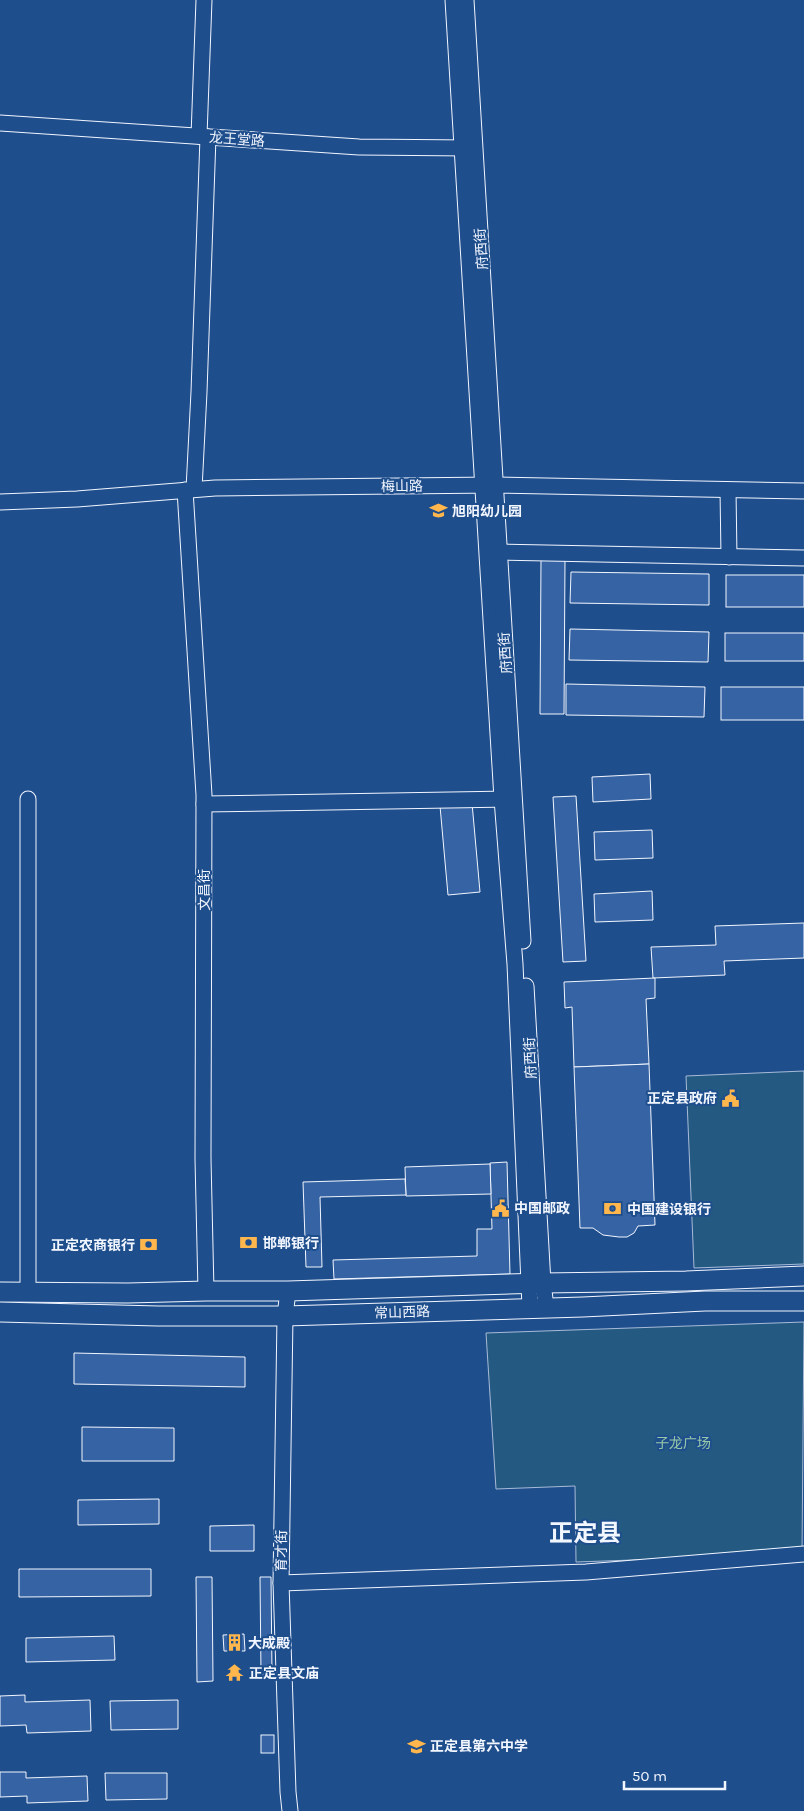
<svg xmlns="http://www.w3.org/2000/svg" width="804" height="1811" font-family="Karla,'Noto Sans SC',sans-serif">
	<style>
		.green { fill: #245a82; stroke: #a8bbd7 }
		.building { fill: #3563a3; stroke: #f2f6ff }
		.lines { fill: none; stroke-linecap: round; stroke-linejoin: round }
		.minor-casing { stroke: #f2f6ff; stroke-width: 17 }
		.major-casing { stroke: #f2f6ff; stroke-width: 21 }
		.minor { stroke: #1f4e8c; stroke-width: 15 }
		.major { stroke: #1f4e8c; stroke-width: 19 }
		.labels { text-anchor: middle; stroke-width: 4; stroke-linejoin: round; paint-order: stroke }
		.street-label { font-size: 14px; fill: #f2f6ff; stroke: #1f4e8c }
		.poi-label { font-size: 14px; font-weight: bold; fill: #f2f6ff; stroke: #1f4e8c; text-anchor: start }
		.park-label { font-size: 14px; fill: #97c8a6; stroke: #1f4e8c }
		.town-label { font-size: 24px; font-weight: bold; fill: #f2f6ff; stroke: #1f4e8c }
	</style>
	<rect width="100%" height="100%" fill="#1f4e8c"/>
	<!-- green -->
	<g class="green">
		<polygon points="804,1071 804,1264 694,1268 686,1076"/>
		<polygon points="804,1322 802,1554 576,1562 575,1486 496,1489 486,1333"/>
	</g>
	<!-- building -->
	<g class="building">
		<polygon points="541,559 565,559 564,714 540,714"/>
		<polygon points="571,572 709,574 709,605 570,603"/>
		<rect x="726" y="575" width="78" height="32"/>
		<polygon points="570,629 709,632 708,662 569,660"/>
		<rect x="725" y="633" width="79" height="28"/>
		<polygon points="566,684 705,687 704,717 566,715"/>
		<rect x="721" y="687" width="83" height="33"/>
		<polygon points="650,774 651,799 593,802 592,777"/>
		<polygon points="576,796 586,961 563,962 553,797"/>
		<polygon points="472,803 480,892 448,895 440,806"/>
		<polygon points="652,830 653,858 595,860 594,832"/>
		<polygon points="652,891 653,920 595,922 594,894"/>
		<polygon points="804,923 804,958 724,961 725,975 653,978 651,947 716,945 715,926"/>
		<polygon points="655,978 655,998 646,999 649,1064 574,1067 572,1007 565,1008 564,982"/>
		<polygon points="649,1064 655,1225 638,1226 634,1233 627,1237 619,1237 603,1235 593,1228 580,1228 574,1067"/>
		<polygon points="507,1162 510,1274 334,1279 333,1260 477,1256 477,1229 492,1229 490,1163"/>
		<polygon points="490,1164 491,1194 406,1196 405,1167"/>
		<polygon points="405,1179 406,1195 320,1197 322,1267 306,1267 303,1182"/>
		<polygon points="74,1353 245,1357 245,1387 74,1384"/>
		<polygon points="82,1427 174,1428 174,1461 82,1461"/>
		<polygon points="159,1499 159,1524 78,1525 78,1500"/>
		<polygon points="254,1525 254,1551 210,1551 210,1526"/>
		<polygon points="19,1569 151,1569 151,1596 19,1597"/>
		<polygon points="196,1577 212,1577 213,1681 197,1682"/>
		<polygon points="260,1577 271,1577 272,1675 261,1675"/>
		<polygon points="244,1634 245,1651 224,1651 223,1635"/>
		<polygon points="114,1636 115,1660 26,1662 26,1638"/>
		<polygon points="25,1695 25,1702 90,1700 91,1731 27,1733 26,1725 0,1726 0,1696"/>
		<polygon points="178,1700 178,1729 111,1730 110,1701"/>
		<rect x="261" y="1735" width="13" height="18"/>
		<polygon points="0,1772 26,1772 26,1778 87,1776 88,1801 27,1803 27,1796 0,1797"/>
		<polygon points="105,1773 167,1773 167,1799 106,1800"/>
	</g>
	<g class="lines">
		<defs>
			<g id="minor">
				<polyline points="453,0 502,799 515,964 530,1307"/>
				<polyline points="466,0 523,941"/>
				<polyline points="0,123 359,147 470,148"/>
				<polyline points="199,136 204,0"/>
				<polyline points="194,489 199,392 208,137"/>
				<polyline points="185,490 204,795 203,1159 206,1291"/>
				<polyline points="728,490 729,557"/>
				<polyline points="0,502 77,499 215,488 495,485 804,491"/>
				<polyline points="499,552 804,558"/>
				<polyline points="28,799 28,1292"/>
				<polyline points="204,804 512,799"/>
				<polyline points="526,986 543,1283 546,1307"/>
				<polyline points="288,1291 285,1316 281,1583 288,1792 290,1811"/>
				<polyline points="281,1583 586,1572 804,1554"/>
			</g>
			<g id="major">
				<polyline points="0,1292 128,1293 206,1291 288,1291 543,1283 686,1281 804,1276"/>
				<polyline points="0,1312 158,1316 285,1316 583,1307 705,1301 804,1301"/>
			</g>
		</defs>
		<!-- minor casing -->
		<use href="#minor" class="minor-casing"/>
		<!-- major casing -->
		<use href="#major" class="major-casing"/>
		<!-- minor -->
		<use href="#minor" class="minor"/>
		<!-- major -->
		<use href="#major" class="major"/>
	</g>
	<!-- icons -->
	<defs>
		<symbol id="school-bare" viewBox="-9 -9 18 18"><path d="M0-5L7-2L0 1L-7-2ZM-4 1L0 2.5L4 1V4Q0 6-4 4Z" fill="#ffb74d" stroke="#1f4e8c" stroke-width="2.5" paint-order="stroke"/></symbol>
		<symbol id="civic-bare" viewBox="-9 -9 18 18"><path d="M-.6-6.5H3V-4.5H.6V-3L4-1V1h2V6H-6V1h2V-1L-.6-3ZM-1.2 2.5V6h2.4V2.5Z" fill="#ffb74d" stroke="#1f4e8c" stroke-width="2.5" paint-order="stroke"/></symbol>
		<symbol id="bank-bare" viewBox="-9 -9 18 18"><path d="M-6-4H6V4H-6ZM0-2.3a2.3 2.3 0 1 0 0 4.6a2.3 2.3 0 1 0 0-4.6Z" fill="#ffb74d" stroke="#1f4e8c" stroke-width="2.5" paint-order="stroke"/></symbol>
		<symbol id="building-bare" viewBox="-9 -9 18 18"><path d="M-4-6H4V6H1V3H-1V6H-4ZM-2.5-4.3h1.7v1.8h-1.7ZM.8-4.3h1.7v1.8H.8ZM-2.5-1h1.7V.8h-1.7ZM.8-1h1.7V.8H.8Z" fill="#ffb74d" stroke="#1f4e8c" stroke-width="2.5" paint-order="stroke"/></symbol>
		<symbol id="temple-bare" viewBox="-9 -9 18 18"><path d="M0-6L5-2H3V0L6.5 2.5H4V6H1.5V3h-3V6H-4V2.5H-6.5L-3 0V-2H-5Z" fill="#ffb74d" stroke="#1f4e8c" stroke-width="2.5" paint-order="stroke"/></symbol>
	</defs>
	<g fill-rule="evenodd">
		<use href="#school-bare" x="426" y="498" width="25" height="25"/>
		<use href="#civic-bare" x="718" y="1086" width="25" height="25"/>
		<use href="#civic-bare" x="488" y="1196" width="25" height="25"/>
		<use href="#bank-bare" x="600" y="1196" width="25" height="25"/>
		<use href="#bank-bare" x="236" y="1230" width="25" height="25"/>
		<use href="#bank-bare" x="136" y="1232" width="25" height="25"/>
		<use href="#building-bare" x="222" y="1630" width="25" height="25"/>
		<use href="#temple-bare" x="222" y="1660" width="25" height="25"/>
		<use href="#school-bare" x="404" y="1734" width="25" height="25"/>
	</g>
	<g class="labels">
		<!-- street labels -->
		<g class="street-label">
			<text transform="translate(237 139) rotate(4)" y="5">龙王堂路</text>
			<text transform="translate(481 249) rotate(-94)" y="5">府西街</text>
			<text transform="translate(402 486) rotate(-1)" y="5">梅山路</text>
			<text transform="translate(505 653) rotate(-94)" y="5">府西街</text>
			<text transform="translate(204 890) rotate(-90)" y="5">文昌街</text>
			<text transform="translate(530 1058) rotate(-93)" y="5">府西街</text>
			<text transform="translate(402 1312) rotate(-2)" y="5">常山西路</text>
			<text transform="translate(281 1551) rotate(-89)" y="5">育才街</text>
		</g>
		<!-- poi labels -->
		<g class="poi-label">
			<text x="452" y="516">旭阳幼儿园</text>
			<text x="717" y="1103" text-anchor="end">正定县政府</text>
			<text x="514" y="1213">中国邮政</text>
			<text x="627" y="1214">中国建设银行</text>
			<text x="263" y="1248">邯郸银行</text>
			<text x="135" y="1250" text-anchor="end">正定农商银行</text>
			<text x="248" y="1648">大成殿</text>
			<text x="249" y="1678">正定县文庙</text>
			<text x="430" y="1751">正定县第六中学</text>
		</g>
		<!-- park labels -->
		<g class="park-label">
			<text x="683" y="1448">子龙广场</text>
		</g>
		<!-- town labels -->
		<g class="town-label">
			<text x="585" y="1541">正定县</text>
		</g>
	</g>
	<!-- scale -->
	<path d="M624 1781v8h101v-8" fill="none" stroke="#f2f6ff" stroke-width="2.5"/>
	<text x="632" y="1781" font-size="15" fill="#f2f6ff" stroke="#1f4e8c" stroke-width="4" paint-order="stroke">50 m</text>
</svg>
